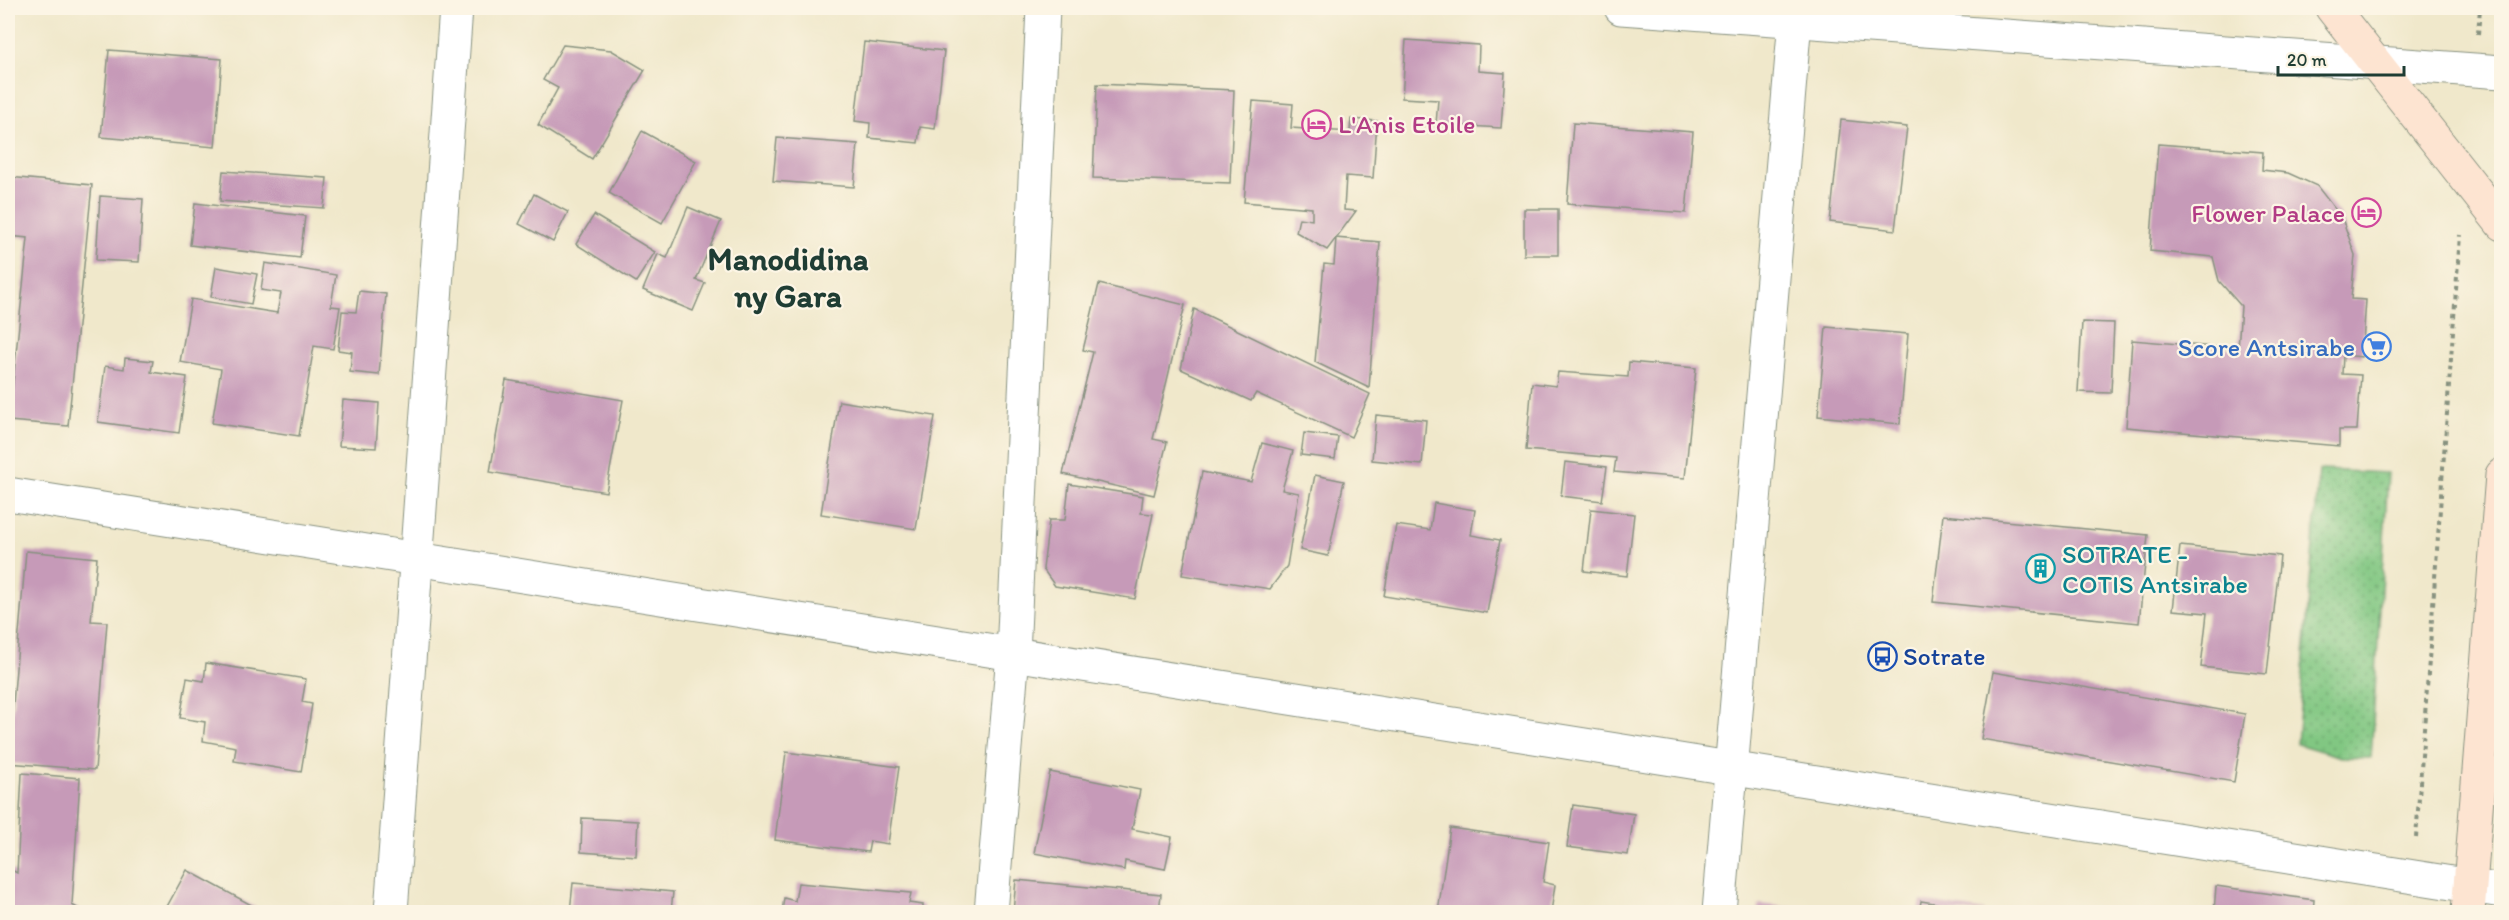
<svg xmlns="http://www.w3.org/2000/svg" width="2509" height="920" font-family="Itim,sans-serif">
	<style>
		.garden { fill: url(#garden-dots); stroke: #50825b; stroke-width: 1.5 }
		.building { fill: #c69ab8 }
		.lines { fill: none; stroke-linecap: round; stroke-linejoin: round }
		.street-casing { stroke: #889280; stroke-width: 35 }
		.secondary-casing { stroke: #889280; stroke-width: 35 }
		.path { stroke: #889280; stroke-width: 4; stroke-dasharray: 4.5 4.5; stroke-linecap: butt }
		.street { stroke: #fff; stroke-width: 33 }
		.secondary { stroke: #fde4d1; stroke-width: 33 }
		.labels { text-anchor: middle; stroke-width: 4.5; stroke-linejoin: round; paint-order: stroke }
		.hotel-label { font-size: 26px; fill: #b23c85; stroke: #fcf5e5; text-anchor: start }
		.shop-label { font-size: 26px; fill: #366cbe; stroke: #fcf5e5; text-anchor: end }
		.culture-label { font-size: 26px; fill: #0d838f; stroke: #fcf5e5; text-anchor: start }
		.transit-label { font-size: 26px; fill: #164399; stroke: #fcf5e5; text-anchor: start }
		.district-label { font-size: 32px; font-weight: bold; fill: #1f3d34; stroke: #fcf5e5 }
	</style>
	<defs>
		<pattern id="garden-dots" width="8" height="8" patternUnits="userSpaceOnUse" patternTransform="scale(1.5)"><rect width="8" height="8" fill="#81c782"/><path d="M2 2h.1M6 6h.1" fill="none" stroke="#69a36b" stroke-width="1.8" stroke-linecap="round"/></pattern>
	</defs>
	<rect width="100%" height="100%" fill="#fcf5e5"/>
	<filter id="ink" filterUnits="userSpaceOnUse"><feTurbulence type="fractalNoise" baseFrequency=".0167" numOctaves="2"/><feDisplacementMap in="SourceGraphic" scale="12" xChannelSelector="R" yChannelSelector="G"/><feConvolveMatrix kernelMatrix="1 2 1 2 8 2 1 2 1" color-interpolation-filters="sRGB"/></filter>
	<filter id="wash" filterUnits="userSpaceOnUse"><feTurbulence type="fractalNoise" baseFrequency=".008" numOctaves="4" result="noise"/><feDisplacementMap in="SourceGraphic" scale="24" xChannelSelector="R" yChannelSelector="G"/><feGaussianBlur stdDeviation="1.35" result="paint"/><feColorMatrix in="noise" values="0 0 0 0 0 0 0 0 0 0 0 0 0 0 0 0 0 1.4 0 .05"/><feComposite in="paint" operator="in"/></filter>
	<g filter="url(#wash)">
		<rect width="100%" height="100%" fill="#f0e8cb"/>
		<!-- garden -->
		<polygon class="garden" points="2319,470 2388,473 2371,758 2341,757 2297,744"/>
		<g id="blocks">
			<!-- building -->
			<g class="building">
				<polygon points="1406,40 1479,45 1478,71 1505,73 1501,128 1436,124 1438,100 1402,98"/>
				<polygon points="864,42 944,51 935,129 920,127 918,143 869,138 870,123 855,121"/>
				<polygon points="563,45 611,50 645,70 592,159 538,125 558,88 543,80"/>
				<polygon points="109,50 222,59 215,147 101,137"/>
				<polygon points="1097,84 1234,90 1230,183 1093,178"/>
				<polygon points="1253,101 1293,104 1291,128 1350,132 1351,119 1377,121 1373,178 1346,176 1344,210 1356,211 1336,238 1380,242 1369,388 1315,362 1324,264 1334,265 1336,238 1327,250 1296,232 1299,218 1312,220 1312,208 1244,202"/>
				<polygon points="1841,120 1907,127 1895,230 1830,222"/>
				<polygon points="1573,123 1693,132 1686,213 1567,204"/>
				<polygon points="642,131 696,161 662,223 609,193"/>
				<polygon points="777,138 858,144 854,187 773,181"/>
				<polygon points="2158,144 2263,152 2262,170 2288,173 2317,186 2342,218 2355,255 2351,299 2366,300 2362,357 2343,355 2342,374 2361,375 2357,430 2339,430 2339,446 2126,427 2132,340 2238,349 2241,306 2219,281 2213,257 2150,251"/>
				<polygon points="223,171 327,178 324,208 220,201"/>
				<polygon points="8,177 92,185 68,426 9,421 28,238 8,236"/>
				<polygon points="534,194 568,212 553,242 519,224"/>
				<polygon points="100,196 143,199 139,262 96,260"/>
				<polygon points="195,203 305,216 300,258 190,245"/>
				<polygon points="688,207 721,221 696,280 705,283 693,311 643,290 658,254 667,258"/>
				<rect x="1524" y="209" width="34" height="46"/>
				<polygon points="594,215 655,252 636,282 576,244"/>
				<polygon points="265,263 336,275 331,306 340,307 333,349 314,346 299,436 212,423 221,369 180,362 191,299 277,313 281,293 261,290"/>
				<polygon points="216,267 257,274 251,304 211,297"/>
				<polygon points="1099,284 1185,305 1153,439 1167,442 1154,495 1063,474 1093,352 1083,350"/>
				<polygon points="359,291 386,294 379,375 350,372 352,352 338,350 342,311 356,312"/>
				<polygon points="1194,309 1370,394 1351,437 1256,393 1251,401 1181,369"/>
				<polygon points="2082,322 2114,323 2111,393 2078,392"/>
				<polygon points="1826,327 1908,334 1900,424 1818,416"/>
				<polygon points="125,358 153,361 151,372 187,377 179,433 98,422 105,366 124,369"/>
				<polygon points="1629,362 1696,368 1685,478 1614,472 1616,458 1526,450 1532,383 1556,386 1558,372 1628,377"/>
				<polygon points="506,380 623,400 606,492 490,472"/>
				<polygon points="343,400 379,403 376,448 339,446"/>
				<polygon points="839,401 935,416 916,529 821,514"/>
				<polygon points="1376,415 1426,420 1422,465 1372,460"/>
				<polygon points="1304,433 1338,437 1335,459 1301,455"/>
				<polygon points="1262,443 1293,451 1282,490 1299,493 1287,566 1270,589 1182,575 1202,472 1251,482"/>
				<polygon points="1565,462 1607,467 1602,501 1561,496"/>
				<polygon points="1315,475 1344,481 1328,556 1300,550"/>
				<polygon points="1069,484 1143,496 1141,513 1153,514 1135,599 1055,586 1043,569 1049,520 1065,520"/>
				<polygon points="1434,503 1475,510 1471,535 1500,540 1487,613 1384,596 1396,525 1430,530"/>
				<polygon points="1591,509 1634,514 1627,576 1584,571"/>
				<polygon points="1943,515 2148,535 2139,623 1933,602"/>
				<polygon points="2180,546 2280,556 2267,674 2201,667 2207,613 2173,610"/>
				<polygon points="26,551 97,558 91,621 107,622 95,770 8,763"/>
				<polygon points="206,663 306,679 302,702 312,704 301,772 234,761 236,747 203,741 205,722 180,718 187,678 204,681"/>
				<polygon points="1993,672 2245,714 2234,782 1981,739"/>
				<polygon points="786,752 899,767 888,844 870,841 868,852 775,840"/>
				<polygon points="1050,772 1140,790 1132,829 1172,837 1165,869 1125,861 1124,870 1034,853"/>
				<polygon points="22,773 80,778 72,905 81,910 81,912 8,912 8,868 17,873"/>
				<polygon points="1573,805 1634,814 1628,855 1567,847"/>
				<polygon points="582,818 638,821 636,856 581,852"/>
				<polygon points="1450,828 1549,842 1543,882 1555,885 1551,912 1438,912"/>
				<polygon points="187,870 264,912 164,912"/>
				<polygon points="1016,880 1161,894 1159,912 1013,912"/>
				<polygon points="573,883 673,892 671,912 570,912"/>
				<polygon points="798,883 911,893 909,903 923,905 923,912 782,912 784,898 795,901"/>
				<polygon points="2216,886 2314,900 2313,912 2214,912"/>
				<polygon points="1921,901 1984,911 1984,912 1919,912"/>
				<polygon points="1759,904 1795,908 1795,912 1758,912"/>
			</g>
		</g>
	</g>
	<g filter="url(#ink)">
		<use href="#blocks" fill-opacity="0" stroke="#889280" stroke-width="1.5"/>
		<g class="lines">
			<defs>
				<g id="street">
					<polyline points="1621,8 2502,72"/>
					<polyline points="8,494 2502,891"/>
					<polyline points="391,912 456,8"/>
					<polyline points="991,912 1013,654 1043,8"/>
					<polyline points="1719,912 1796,8"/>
				</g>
				<g id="secondary">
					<polyline points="2332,8 2502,224"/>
					<polyline points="2468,912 2502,475"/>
				</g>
			</defs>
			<!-- street casing -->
			<use href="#street" class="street-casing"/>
			<!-- secondary casing -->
			<use href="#secondary" class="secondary-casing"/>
			<!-- path -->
			<g class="path">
				<polyline points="2478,34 2480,8"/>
				<polyline points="2416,838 2460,235"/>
			</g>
			<!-- street -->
			<use href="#street" class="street"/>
			<!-- secondary -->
			<use href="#secondary" class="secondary"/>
		</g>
	</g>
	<!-- icons -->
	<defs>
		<symbol id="hotel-ring" viewBox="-11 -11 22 22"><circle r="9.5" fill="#fcf5e5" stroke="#d1479c" stroke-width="1.5"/><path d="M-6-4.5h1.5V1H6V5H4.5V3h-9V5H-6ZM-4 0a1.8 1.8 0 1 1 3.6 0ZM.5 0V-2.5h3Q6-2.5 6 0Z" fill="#d1479c"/></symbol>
		<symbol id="supermarket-ring" viewBox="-11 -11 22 22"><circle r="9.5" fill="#fcf5e5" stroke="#3f7fe0" stroke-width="1.5"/><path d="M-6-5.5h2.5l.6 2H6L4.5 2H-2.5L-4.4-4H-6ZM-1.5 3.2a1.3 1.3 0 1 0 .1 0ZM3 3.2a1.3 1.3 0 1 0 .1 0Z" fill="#3f7fe0"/></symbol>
		<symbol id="building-ring" viewBox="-11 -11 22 22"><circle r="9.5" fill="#fcf5e5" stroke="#0f9aa8" stroke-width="1.5"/><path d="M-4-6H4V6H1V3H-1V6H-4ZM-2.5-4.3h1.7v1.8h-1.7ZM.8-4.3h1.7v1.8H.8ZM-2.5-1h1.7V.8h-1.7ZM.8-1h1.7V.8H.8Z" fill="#0f9aa8"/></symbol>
		<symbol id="bus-ring" viewBox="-11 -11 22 22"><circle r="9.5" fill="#fcf5e5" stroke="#1a4fb4" stroke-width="1.5"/><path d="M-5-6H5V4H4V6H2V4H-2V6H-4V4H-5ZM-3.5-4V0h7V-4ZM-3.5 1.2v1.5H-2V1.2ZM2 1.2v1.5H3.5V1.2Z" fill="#1a4fb4"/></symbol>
	</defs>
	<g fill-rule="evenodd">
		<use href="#hotel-ring" x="1300" y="108" width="33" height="33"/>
		<use href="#hotel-ring" x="2350" y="196" width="33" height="33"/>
		<use href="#supermarket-ring" x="2360" y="330" width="33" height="33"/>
		<use href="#building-ring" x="2024" y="552" width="33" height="33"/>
		<use href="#bus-ring" x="1866" y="640" width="33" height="33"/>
	</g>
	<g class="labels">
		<!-- hotel labels -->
		<g class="hotel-label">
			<text x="1338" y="133">L'Anis Etoile</text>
			<text x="2345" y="222" text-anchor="end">Flower Palace</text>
		</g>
		<!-- shop labels -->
		<g class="shop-label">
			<text x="2355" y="356">Score Antsirabe</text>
		</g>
		<!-- culture labels -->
		<g class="culture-label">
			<text x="2062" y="563">SOTRATE -<tspan x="2062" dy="30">COTIS Antsirabe</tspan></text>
		</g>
		<!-- transit labels -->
		<g class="transit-label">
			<text x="1903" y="665">Sotrate</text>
		</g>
		<!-- district labels -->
		<g class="district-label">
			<text x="788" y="270">Manodidina<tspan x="788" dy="37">ny Gara</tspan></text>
		</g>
	</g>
	<!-- margin -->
	<rect width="2509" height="920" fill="none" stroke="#fcf5e5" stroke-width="30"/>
	<!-- scale -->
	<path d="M2278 66v9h126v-9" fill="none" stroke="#1f3d34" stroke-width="3"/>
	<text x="2287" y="66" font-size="18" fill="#1f3d34" stroke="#fcf5e5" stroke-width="4.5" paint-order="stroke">20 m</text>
</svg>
